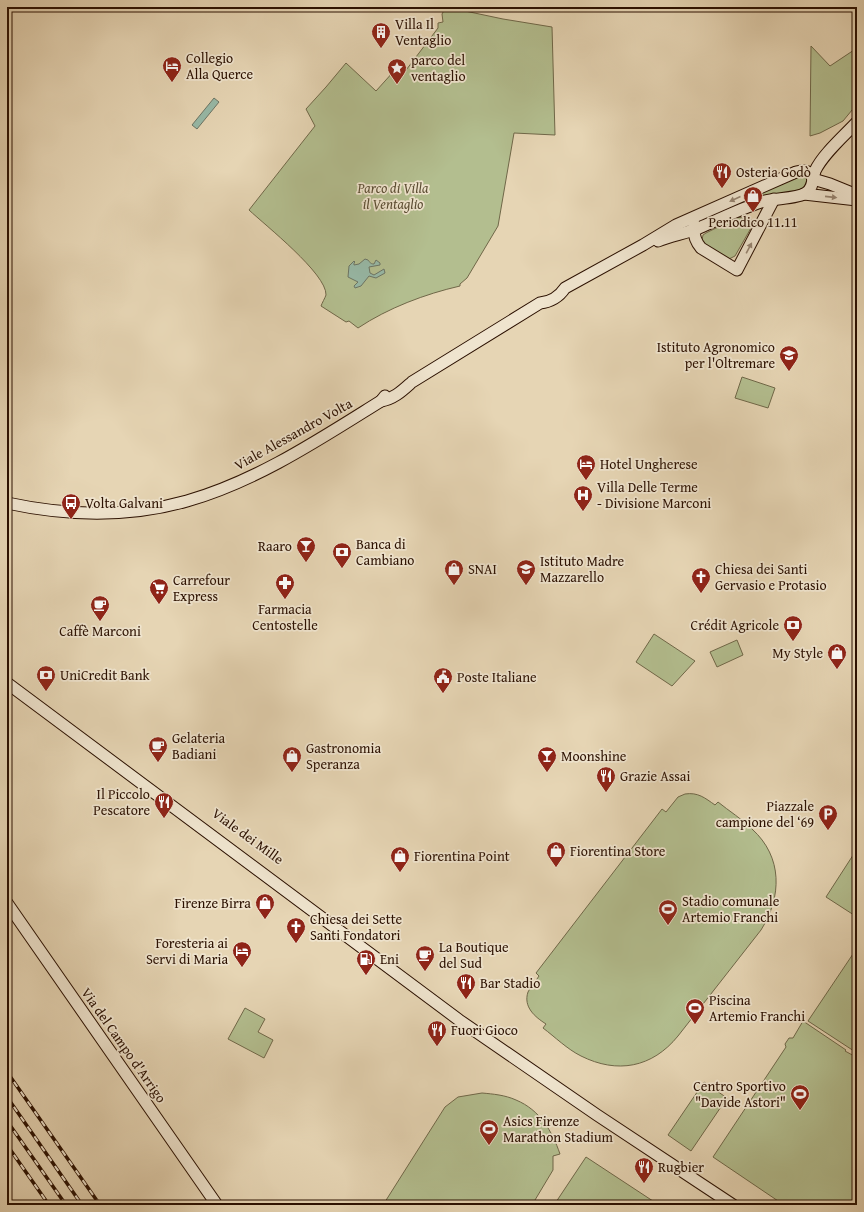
<svg xmlns="http://www.w3.org/2000/svg" width="864" height="1212" font-family="'Gentium Book Plus',serif">
	<style>
		.green { fill: #b3be8f; stroke: #6f6748 }
		.water { fill: #97b9a7; stroke: #6c7565 }
		.lines { fill: none; stroke-linecap: round; stroke-linejoin: round }
		.secondary-casing { stroke: #2b1001; stroke-width: 13 }
		.secondary { stroke: #efe4ce; stroke-width: 11 }
		.rail-casing { stroke: #2b1001; stroke-width: 3.5 }
		.rail { stroke: #efe4ce; stroke-width: 2; stroke-dasharray: 6; stroke-linecap: butt }
		.oneway { fill: #978572 }
		.labels { text-anchor: middle; stroke-width: 3.5; stroke-linejoin: round; paint-order: stroke }
		.poi-label { font-size: 14px; fill: #2b1001; stroke: #efe4ce; text-anchor: start }
		.park-label { font-size: 14px; font-style: italic; fill: #5b4d33; stroke: #efe4ce }
		.street-label { font-size: 14px; fill: #2b1001; stroke: #efe4ce }
	</style>
	<rect width="100%" height="100%" fill="#e6d5b4"/>
	<filter id="stains"><feTurbulence type="fractalNoise" baseFrequency=".005" numOctaves="4"/><feColorMatrix values="0 0 0 0 .2 0 0 0 0 .09 0 0 0 0 .02 0 0 0 .5 -.17"/></filter>
	<radialGradient id="worn" r=".72"><stop offset=".6" stop-color="#630" stop-opacity="0"/><stop offset="1" stop-color="#630" stop-opacity=".3"/></radialGradient>
	<!-- green -->
	<g class="green">
		<path d="M446,7L503,19L552,27L555,135L514,133L498,226L467,278L460,284V286C425,294 388,308 358,328L349,321L346,322L321,306C322,303 325,298 326,295C327,274 265,225 249,210L315,126L306,109L326,87L346,63L376,91L394,71L400,78L438,28V23L443,22L442,14Z"/>
		<polygon points="811,46 830,66 857,48 857,104 843,121 820,133 810,136"/>
		<polygon points="806,174 809,182 802,190 701,222 699,220 700,218"/>
		<polygon points="738,217 755,221 735,256 729,259 704,244 702,240 703,235 706,233"/>
		<polygon points="742,377 775,388 768,408 735,398"/>
		<polygon points="654,634 695,661 672,686 636,662"/>
		<polygon points="737,640 743,655 717,667 710,652"/>
		<path d="M685,794C698,792 705,798 715,805L718,802C729,811 742,819 752,829C783,857 782,897 761,930L678,1036C652,1068 617,1074 581,1056C567,1049 555,1037 543,1028L546,1024C535,1017 523,1007 528,992C531,986 536,981 539,976L536,973L662,809L666,812L678,797Z"/>
		<polygon points="857,849 857,917 826,897"/>
		<polygon points="857,948 857,1053 808,1021"/>
		<polygon points="245,1008 265,1019 258,1032 273,1040 264,1058 228,1039"/>
		<polygon points="803,1021 846,1050 845,1051 856,1057 855,1059 857,1061 857,1205 784,1205 713,1157 786,1047 785,1044 789,1038 793,1038"/>
		<polygon points="704,1082 727,1098 691,1151 668,1135"/>
		<path d="M482,1093C493,1094 505,1095 516,1100C540,1110 552,1131 560,1154L553,1156V1170L532,1205H383L445,1107L458,1097Z"/>
		<polygon points="586,1157 659,1205 554,1205"/>
	</g>
	<!-- water -->
	<g class="water">
		<polygon points="214,98 219,102 197,129 192,125"/>
		<path d="M365,259L368,260C370,262 370,264 374,264L376,260L380,263V265L369,267L370,273L374,275L384,269L385,273L376,278L369,276L361,286L355,288L354,286L358,282L348,277L349,266L354,261L355,262L354,263V265L359,264Z"/>
	</g>
	<g class="lines">
		<defs>
			<g id="secondary">
				<polyline points="813,179 830,184 857,195"/>
				<polyline points="804,194 857,200"/>
				<path d="M694,224C693,233 695,241 701,248L737,270L774,199"/>
				<path d="M658,241C671,236 686,233 699,228C720,219 740,209 761,202C773,198 797,199 806,193C814,187 812,179 815,171C823,154 844,136 857,122"/>
				<path d="M381,401C394,399 403,390 412,382L540,303C550,302 559,297 565,288L643,245L676,225L796,172C805,170 810,170 813,179"/>
				<path d="M7,503C67,516 127,518 187,501C257,481 320,439 381,401L385,396"/>
				<polyline points="7,683 459,1020 597,1115 733,1205"/>
				<polyline points="7,903 217,1205"/>
			</g>
		</defs>
		<!-- secondary casing -->
		<use href="#secondary" class="secondary-casing"/>
		<!-- secondary -->
		<use href="#secondary" class="secondary"/>
		<defs>
			<g id="rail">
				<polyline points="7,1072 100,1205"/>
				<polyline points="7,1097 82,1205"/>
				<polyline points="7,1121 66,1205"/>
				<polyline points="7,1145 49,1205"/>
			</g>
		</defs>
		<!-- rail casing -->
		<use href="#rail" class="rail-casing"/>
		<!-- rail -->
		<use href="#rail" class="rail"/>
	</g>
	<!-- one-way arrows -->
	<defs><path id="oneway-solid" d="M-6-.8H1V-3.2L6.5 0L1 3.2V.8H-6Z"/></defs>
	<g class="oneway">
		<use href="#oneway-solid" transform="translate(831 197) rotate(6)"/>
		<use href="#oneway-solid" transform="translate(735 199) rotate(156)"/>
		<use href="#oneway-solid" transform="translate(749 248) rotate(-62)"/>
	</g>
	<!-- icons -->
	<defs>
		<symbol id="building-pin" viewBox="-11 -11 22 30"><path d="M0 17L-7.5 6A9.5 9.5 0 1 1 7.5 6Z" fill="#8f2418" stroke="#efe4ce"/><path d="M-4-6H4V6H1V3H-1V6H-4ZM-2.5-4.3h1.7v1.8h-1.7ZM.8-4.3h1.7v1.8H.8ZM-2.5-1h1.7V.8h-1.7ZM.8-1h1.7V.8H.8Z" fill="#fff"/></symbol>
		<symbol id="hotel-pin" viewBox="-11 -11 22 30"><path d="M0 17L-7.5 6A9.5 9.5 0 1 1 7.5 6Z" fill="#8f2418" stroke="#efe4ce"/><path d="M-6-4.5h1.5V1H6V5H4.5V3h-9V5H-6ZM-4 0a1.8 1.8 0 1 1 3.6 0ZM.5 0V-2.5h3Q6-2.5 6 0Z" fill="#fff"/></symbol>
		<symbol id="sight-pin" viewBox="-11 -11 22 30"><path d="M0 17L-7.5 6A9.5 9.5 0 1 1 7.5 6Z" fill="#8f2418" stroke="#efe4ce"/><path d="M0-6L1.8-2.2L6-1.7L2.9 1.2L3.7 5.4L0 3.3L-3.7 5.4L-2.9 1.2L-6-1.7L-1.8-2.2Z" fill="#fff"/></symbol>
		<symbol id="restaurant-pin" viewBox="-11 -11 22 30"><path d="M0 17L-7.5 6A9.5 9.5 0 1 1 7.5 6Z" fill="#8f2418" stroke="#efe4ce"/><path d="M-5-6h1v4h1v-4h1v4h1v-4h1v5L-1.5 .5V6h-2V.5L-5-1ZM5-6V6H3V1.5H1.5Q1.5-4 5-6Z" fill="#fff"/></symbol>
		<symbol id="shop-pin" viewBox="-11 -11 22 30"><path d="M0 17L-7.5 6A9.5 9.5 0 1 1 7.5 6Z" fill="#8f2418" stroke="#efe4ce"/><path d="M-5-2.5h2.3a2.7 3.5 0 0 1 5.4 0H5L5.5 6h-11ZM-1.5-2.5h3a1.5 2.3 0 0 0-3 0Z" fill="#fff"/></symbol>
		<symbol id="school-pin" viewBox="-11 -11 22 30"><path d="M0 17L-7.5 6A9.5 9.5 0 1 1 7.5 6Z" fill="#8f2418" stroke="#efe4ce"/><path d="M0-5L7-2L0 1L-7-2ZM-4 1L0 2.5L4 1V4Q0 6-4 4Z" fill="#fff"/></symbol>
		<symbol id="hospital-pin" viewBox="-11 -11 22 30"><path d="M0 17L-7.5 6A9.5 9.5 0 1 1 7.5 6Z" fill="#8f2418" stroke="#efe4ce"/><path d="M-5-5h3v3.5h4V-5h3V5h-3V1.5h-4V5h-3Z" fill="#fff"/></symbol>
		<symbol id="bus-pin" viewBox="-11 -11 22 30"><path d="M0 17L-7.5 6A9.5 9.5 0 1 1 7.5 6Z" fill="#8f2418" stroke="#efe4ce"/><path d="M-5-6H5V4H4V6H2V4H-2V6H-4V4H-5ZM-3.5-4V0h7V-4ZM-3.5 1.2v1.5H-2V1.2ZM2 1.2v1.5H3.5V1.2Z" fill="#fff"/></symbol>
		<symbol id="bar-pin" viewBox="-11 -11 22 30"><path d="M0 17L-7.5 6A9.5 9.5 0 1 1 7.5 6Z" fill="#8f2418" stroke="#efe4ce"/><path d="M-6-5H6L.8 .8V4.5H3.5V6h-7V4.5H-.8V.8Z" fill="#fff"/></symbol>
		<symbol id="bank-pin" viewBox="-11 -11 22 30"><path d="M0 17L-7.5 6A9.5 9.5 0 1 1 7.5 6Z" fill="#8f2418" stroke="#efe4ce"/><path d="M-6-4H6V4H-6ZM0-2.3a2.3 2.3 0 1 0 0 4.6a2.3 2.3 0 1 0 0-4.6Z" fill="#fff"/></symbol>
		<symbol id="church-pin" viewBox="-11 -11 22 30"><path d="M0 17L-7.5 6A9.5 9.5 0 1 1 7.5 6Z" fill="#8f2418" stroke="#efe4ce"/><path d="M-1.2-6h2.4v3.5h3.3v2.4h-3.3V6h-2.4V-.1h-3.3v-2.4h3.3Z" fill="#fff"/></symbol>
		<symbol id="pharmacy-pin" viewBox="-11 -11 22 30"><path d="M0 17L-7.5 6A9.5 9.5 0 1 1 7.5 6Z" fill="#8f2418" stroke="#efe4ce"/><path d="M-2-6h4v4h4v4h-4v4h-4v-4h-4v-4h4Z" fill="#fff"/></symbol>
		<symbol id="supermarket-pin" viewBox="-11 -11 22 30"><path d="M0 17L-7.5 6A9.5 9.5 0 1 1 7.5 6Z" fill="#8f2418" stroke="#efe4ce"/><path d="M-6-5.5h2.5l.6 2H6L4.5 2H-2.5L-4.4-4H-6ZM-1.5 3.2a1.3 1.3 0 1 0 .1 0ZM3 3.2a1.3 1.3 0 1 0 .1 0Z" fill="#fff"/></symbol>
		<symbol id="cafe-pin" viewBox="-11 -11 22 30"><path d="M0 17L-7.5 6A9.5 9.5 0 1 1 7.5 6Z" fill="#8f2418" stroke="#efe4ce"/><path d="M-5.5-4.5H6V0H3Q3 3.5 0 3.5H-2.5Q-5.5 3.5-5.5 0ZM3-3.2v2h1.7v-2ZM-6 4.5H4V6H-6Z" fill="#fff"/></symbol>
		<symbol id="civic-pin" viewBox="-11 -11 22 30"><path d="M0 17L-7.5 6A9.5 9.5 0 1 1 7.5 6Z" fill="#8f2418" stroke="#efe4ce"/><path d="M-.6-6.5H3V-4.5H.6V-3L4-1V1h2V6H-6V1h2V-1L-.6-3ZM-1.2 2.5V6h2.4V2.5Z" fill="#fff"/></symbol>
		<symbol id="parking-pin" viewBox="-11 -11 22 30"><path d="M0 17L-7.5 6A9.5 9.5 0 1 1 7.5 6Z" fill="#8f2418" stroke="#efe4ce"/><path d="M-3.5-5.5H1a3.5 3.5 0 0 1 0 7H-1V5.5H-3.5ZM-1-3.4V-.6H.8a1.4 1.4 0 0 0 0-2.8Z" fill="#fff"/></symbol>
		<symbol id="stadium-pin" viewBox="-11 -11 22 30"><path d="M0 17L-7.5 6A9.5 9.5 0 1 1 7.5 6Z" fill="#8f2418" stroke="#efe4ce"/><path d="M0-5a6.5 5 0 1 0 0 10a6.5 5 0 1 0 0-10ZM-3.5-1.8h7v3.6h-7Z" fill="#fff"/></symbol>
		<symbol id="fuel-pin" viewBox="-11 -11 22 30"><path d="M0 17L-7.5 6A9.5 9.5 0 1 1 7.5 6Z" fill="#8f2418" stroke="#efe4ce"/><path d="M-5.5-6h7V0h2V4h1.3V-2.5L3-4.5l.8-.8L6-3V5H2.5V1h-1V6h-7ZM-4.2-4.7v3.2H.2V-4.7Z" fill="#fff"/></symbol>
	</defs>
	<g fill-rule="evenodd">
		<use href="#building-pin" x="370" y="21" width="22" height="30"/>
		<use href="#hotel-pin" x="161" y="55" width="22" height="30"/>
		<use href="#sight-pin" x="386" y="57" width="22" height="30"/>
		<use href="#restaurant-pin" x="711" y="161" width="22" height="30"/>
		<use href="#shop-pin" x="742" y="185" width="22" height="30"/>
		<use href="#school-pin" x="778" y="344" width="22" height="30"/>
		<use href="#hotel-pin" x="575" y="453" width="22" height="30"/>
		<use href="#hospital-pin" x="572" y="484" width="22" height="30"/>
		<use href="#bus-pin" x="60" y="492" width="22" height="30"/>
		<use href="#bar-pin" x="295" y="535" width="22" height="30"/>
		<use href="#bank-pin" x="331" y="541" width="22" height="30"/>
		<use href="#shop-pin" x="443" y="558" width="22" height="30"/>
		<use href="#school-pin" x="515" y="558" width="22" height="30"/>
		<use href="#church-pin" x="690" y="566" width="22" height="30"/>
		<use href="#pharmacy-pin" x="274" y="572" width="22" height="30"/>
		<use href="#supermarket-pin" x="148" y="577" width="22" height="30"/>
		<use href="#cafe-pin" x="89" y="594" width="22" height="30"/>
		<use href="#bank-pin" x="782" y="614" width="22" height="30"/>
		<use href="#shop-pin" x="826" y="642" width="22" height="30"/>
		<use href="#bank-pin" x="35" y="664" width="22" height="30"/>
		<use href="#civic-pin" x="432" y="666" width="22" height="30"/>
		<use href="#cafe-pin" x="147" y="735" width="22" height="30"/>
		<use href="#shop-pin" x="281" y="745" width="22" height="30"/>
		<use href="#bar-pin" x="536" y="745" width="22" height="30"/>
		<use href="#restaurant-pin" x="595" y="765" width="22" height="30"/>
		<use href="#restaurant-pin" x="153" y="791" width="22" height="30"/>
		<use href="#parking-pin" x="817" y="803" width="22" height="30"/>
		<use href="#shop-pin" x="545" y="840" width="22" height="30"/>
		<use href="#shop-pin" x="389" y="845" width="22" height="30"/>
		<use href="#shop-pin" x="254" y="892" width="22" height="30"/>
		<use href="#stadium-pin" x="657" y="898" width="22" height="30"/>
		<use href="#church-pin" x="285" y="916" width="22" height="30"/>
		<use href="#hotel-pin" x="231" y="940" width="22" height="30"/>
		<use href="#cafe-pin" x="414" y="944" width="22" height="30"/>
		<use href="#fuel-pin" x="355" y="948" width="22" height="30"/>
		<use href="#restaurant-pin" x="455" y="972" width="22" height="30"/>
		<use href="#stadium-pin" x="684" y="997" width="22" height="30"/>
		<use href="#restaurant-pin" x="426" y="1019" width="22" height="30"/>
		<use href="#stadium-pin" x="789" y="1083" width="22" height="30"/>
		<use href="#stadium-pin" x="478" y="1118" width="22" height="30"/>
		<use href="#restaurant-pin" x="633" y="1156" width="22" height="30"/>
	</g>
	<g class="labels">
		<!-- poi labels -->
		<g class="poi-label">
			<text x="395" y="29">Villa Il<tspan x="395" dy="16">Ventaglio</tspan></text>
			<text x="186" y="63">Collegio<tspan x="186" dy="16">Alla Querce</tspan></text>
			<text x="411" y="65">parco del<tspan x="411" dy="16">ventaglio</tspan></text>
			<text x="736" y="177">Osteria Godò</text>
			<text x="753" y="227" text-anchor="middle">Periodico 11.11</text>
			<text x="775" y="352" text-anchor="end">Istituto Agronomico<tspan x="775" dy="16">per l'Oltremare</tspan></text>
			<text x="600" y="469">Hotel Ungherese</text>
			<text x="597" y="492">Villa Delle Terme<tspan x="597" dy="16">- Divisione Marconi</tspan></text>
			<text x="85" y="508">Volta Galvani</text>
			<text x="356" y="549">Banca di<tspan x="356" dy="16">Cambiano</tspan></text>
			<text x="292" y="551" text-anchor="end">Raaro</text>
			<text x="540" y="566">Istituto Madre<tspan x="540" dy="16">Mazzarello</tspan></text>
			<text x="468" y="574">SNAI</text>
			<text x="715" y="574">Chiesa dei Santi<tspan x="715" dy="16">Gervasio e Protasio</tspan></text>
			<text x="173" y="585">Carrefour<tspan x="173" dy="16">Express</tspan></text>
			<text x="285" y="614" text-anchor="middle">Farmacia<tspan x="285" dy="16">Centostelle</tspan></text>
			<text x="779" y="630" text-anchor="end">Crédit Agricole</text>
			<text x="100" y="636" text-anchor="middle">Caffè Marconi</text>
			<text x="823" y="658" text-anchor="end">My Style</text>
			<text x="60" y="680">UniCredit Bank</text>
			<text x="457" y="682">Poste Italiane</text>
			<text x="172" y="743">Gelateria<tspan x="172" dy="16">Badiani</tspan></text>
			<text x="306" y="753">Gastronomia<tspan x="306" dy="16">Speranza</tspan></text>
			<text x="561" y="761">Moonshine</text>
			<text x="620" y="781">Grazie Assai</text>
			<text x="150" y="799" text-anchor="end">Il Piccolo<tspan x="150" dy="16">Pescatore</tspan></text>
			<text x="814" y="811" text-anchor="end">Piazzale<tspan x="814" dy="16">campione del ‘69</tspan></text>
			<text x="570" y="856">Fiorentina Store</text>
			<text x="414" y="861">Fiorentina Point</text>
			<text x="682" y="906">Stadio comunale<tspan x="682" dy="16">Artemio Franchi</tspan></text>
			<text x="251" y="908" text-anchor="end">Firenze Birra</text>
			<text x="310" y="924">Chiesa dei Sette<tspan x="310" dy="16">Santi Fondatori</tspan></text>
			<text x="228" y="948" text-anchor="end">Foresteria ai<tspan x="228" dy="16">Servi di Maria</tspan></text>
			<text x="439" y="952">La Boutique<tspan x="439" dy="16">del Sud</tspan></text>
			<text x="380" y="964">Eni</text>
			<text x="480" y="988">Bar Stadio</text>
			<text x="709" y="1005">Piscina<tspan x="709" dy="16">Artemio Franchi</tspan></text>
			<text x="451" y="1035">Fuori Gioco</text>
			<text x="786" y="1091" text-anchor="end">Centro Sportivo<tspan x="786" dy="16">"Davide Astori"</tspan></text>
			<text x="503" y="1126">Asics Firenze<tspan x="503" dy="16">Marathon Stadium</tspan></text>
			<text x="658" y="1172">Rugbier</text>
		</g>
		<!-- park labels -->
		<g class="park-label">
			<text x="393" y="193">Parco di Villa<tspan x="393" dy="16">il Ventaglio</tspan></text>
		</g>
		<!-- street labels -->
		<g class="street-label">
			<text transform="translate(293 434) rotate(-29)" y="5">Viale Alessandro Volta</text>
			<text transform="translate(248 836) rotate(36)" y="5">Viale dei Mille</text>
			<text transform="translate(124 1045) rotate(55)" y="5">Via del Campo d'Arrigo</text>
		</g>
	</g>
	<!-- margin -->
	<rect width="864" height="1212" fill="none" stroke="#e6d5b4" stroke-width="24"/>
	<rect x="8" y="8" width="848" height="1196" fill="none" stroke="#2b1001" stroke-width="2"/>
	<rect x="12" y="12" width="840" height="1188" fill="none" stroke="#2b1001"/>
	<rect width="100%" height="100%" filter="url(#stains)"/>
	<rect width="100%" height="100%" fill="url(#worn)"/>
</svg>
